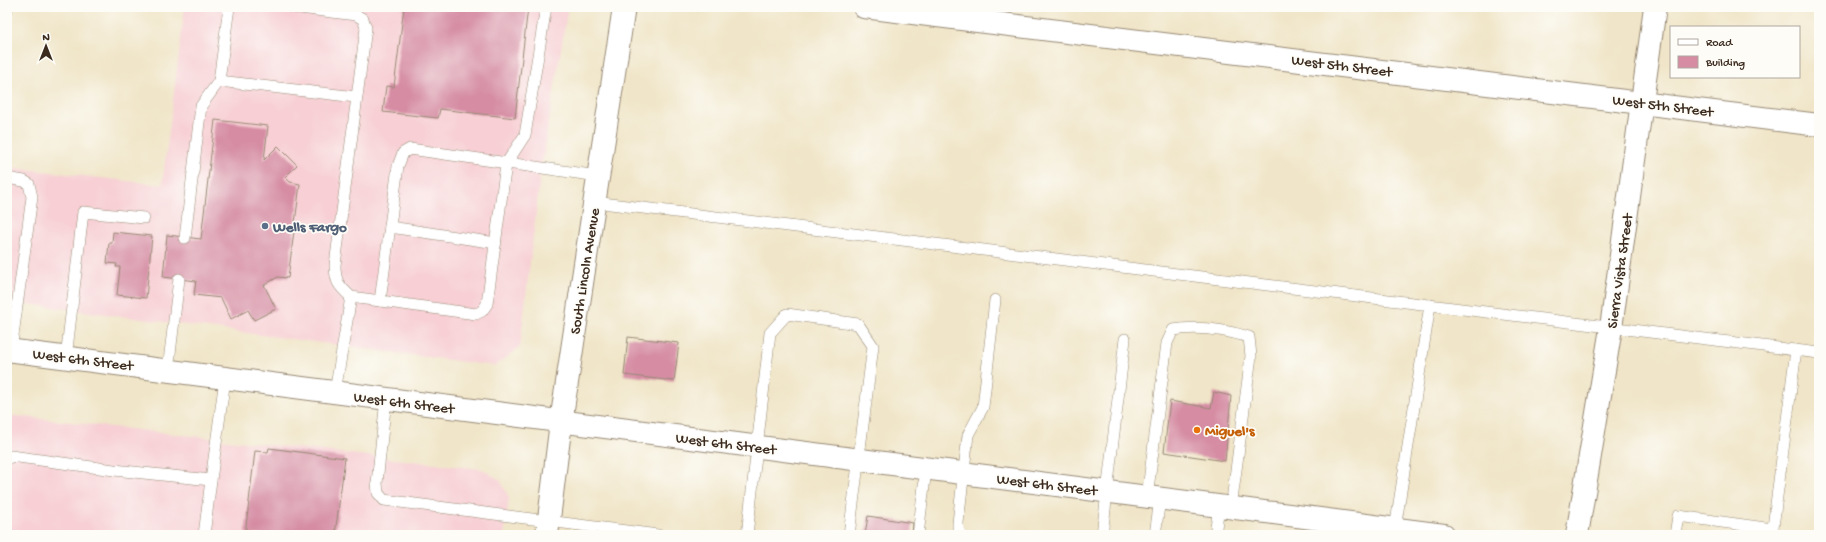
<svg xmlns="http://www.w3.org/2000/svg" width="1826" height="542" font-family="'Gochi Hand',sans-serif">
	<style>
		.built { fill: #f7cfd4 }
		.building { fill: #d68da4 }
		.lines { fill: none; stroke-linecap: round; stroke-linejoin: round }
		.lane-casing { stroke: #968873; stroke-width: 12 }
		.street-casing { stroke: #968873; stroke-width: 24 }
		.secondary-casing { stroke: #968873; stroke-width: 24 }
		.primary-casing { stroke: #968873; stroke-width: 24 }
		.lane { stroke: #fff; stroke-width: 11 }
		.street { stroke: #fff; stroke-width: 22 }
		.secondary { stroke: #fff; stroke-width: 22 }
		.primary { stroke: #fff; stroke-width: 22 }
		.service-dot { fill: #5c6f8a; stroke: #fdfcf7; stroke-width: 1.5 }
		.food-dot { fill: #e8710a; stroke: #fdfcf7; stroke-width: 1.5 }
		.labels { text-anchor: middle; stroke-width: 3.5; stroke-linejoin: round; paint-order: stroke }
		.street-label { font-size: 15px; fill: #3b2a1e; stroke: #fdfcf7 }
		.service-label { font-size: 15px; font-weight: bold; fill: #4e5e75; stroke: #fdfcf7; text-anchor: start }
		.food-label { font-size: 15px; font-weight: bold; fill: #c56008; stroke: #fdfcf7; text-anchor: start }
	</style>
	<rect width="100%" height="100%" fill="#fdfcf7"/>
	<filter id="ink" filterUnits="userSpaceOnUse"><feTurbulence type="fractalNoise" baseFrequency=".025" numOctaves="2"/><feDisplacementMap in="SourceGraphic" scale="8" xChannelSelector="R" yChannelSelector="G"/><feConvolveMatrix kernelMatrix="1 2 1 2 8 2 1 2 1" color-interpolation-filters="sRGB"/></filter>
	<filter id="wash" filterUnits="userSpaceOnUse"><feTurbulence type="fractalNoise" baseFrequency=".012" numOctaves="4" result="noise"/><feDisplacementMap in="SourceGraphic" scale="16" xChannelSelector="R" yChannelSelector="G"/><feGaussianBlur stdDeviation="0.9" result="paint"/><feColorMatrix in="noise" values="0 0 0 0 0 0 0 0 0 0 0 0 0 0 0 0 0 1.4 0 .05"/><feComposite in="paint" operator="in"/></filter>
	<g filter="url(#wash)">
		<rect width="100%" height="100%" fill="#f0e5c8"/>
		<!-- built -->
		<g class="built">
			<polygon points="185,7 568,7 541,169 520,347 495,366 7,301 7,167 162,185"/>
			<polygon points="7,415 482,469 500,480 509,498 504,535 7,535"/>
		</g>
		<g id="blocks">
			<!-- building -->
			<g class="building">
				<polygon points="404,7 528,7 515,118 440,109 438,118 383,112 386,86 394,87"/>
				<polygon points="215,120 268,126 264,160 278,146 297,165 285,177 290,182 300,184 288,278 278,277 264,285 276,309 254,320 248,310 231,319 221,298 194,295 196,281 163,277 167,235 201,239"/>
				<polygon points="113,232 152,236 146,298 117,295 120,267 116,267 117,264 107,263 109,243 112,243"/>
				<polygon points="628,337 679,343 674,381 624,375"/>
				<polygon points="1214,392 1231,396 1225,461 1164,452 1170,401 1211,408"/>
				<polygon points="269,448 345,458 335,535 245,535 255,451 268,452"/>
				<polygon points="868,516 913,523 912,535 865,535"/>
			</g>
		</g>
	</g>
	<g filter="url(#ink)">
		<use href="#blocks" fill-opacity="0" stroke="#968873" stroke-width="1"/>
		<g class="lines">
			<defs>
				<g id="lane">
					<path d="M292,7L356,15L363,19L366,28L335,265C335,282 339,286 351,297L476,314L482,311L487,304L506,164L525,135L546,7"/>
					<polyline points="7,10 7,7"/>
					<polyline points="219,81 356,97"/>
					<polyline points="7,178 24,181 29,184 32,197 11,350"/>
					<polyline points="594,202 1819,353"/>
					<polyline points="390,227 496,243"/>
					<polyline points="185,238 201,106 219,81 229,7"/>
					<polyline points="380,301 398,166 403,153 410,149 598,176"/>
					<polyline points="66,358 83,212 144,218"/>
					<polyline points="168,370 179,279"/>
					<polyline points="335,392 351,297"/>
					<polyline points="386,399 377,483 378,493 384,500 658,535"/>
					<polyline points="7,459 11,456 114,470 211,480 225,379"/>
					<path d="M1147,497L1167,343L1173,330C1198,326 1225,330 1249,337L1251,356L1231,508"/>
					<polyline points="1395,529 1430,305"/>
					<polyline points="204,535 211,480"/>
					<polyline points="747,535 770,333 787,314 858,324 873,346 849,535"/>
					<polyline points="918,535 926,469"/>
					<polyline points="961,535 958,529 958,523 968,435 983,407 995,300"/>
					<polyline points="1102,535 1125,339"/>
					<polyline points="1155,535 1160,499"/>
					<polyline points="1215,535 1219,506"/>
					<polyline points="1675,535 1678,516 1773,529"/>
					<polyline points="1772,535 1796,350"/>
				</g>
				<g id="street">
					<polyline points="864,7 1819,125"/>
					<polyline points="1577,535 1611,328 1655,7"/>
				</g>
				<polyline id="secondary" points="547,535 561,422 624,7"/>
				<polyline id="primary" points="7,350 1444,535"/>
			</defs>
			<!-- lane casing -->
			<use href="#lane" class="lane-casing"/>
			<!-- street casing -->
			<use href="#street" class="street-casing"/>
			<!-- secondary casing -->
			<use href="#secondary" class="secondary-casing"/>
			<!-- primary casing -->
			<use href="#primary" class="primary-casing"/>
			<!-- lane -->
			<use href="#lane" class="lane"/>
			<!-- street -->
			<use href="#street" class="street"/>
			<!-- secondary -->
			<use href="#secondary" class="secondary"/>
			<!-- primary -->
			<use href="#primary" class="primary"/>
		</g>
	</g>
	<!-- markers -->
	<circle class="service-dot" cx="265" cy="226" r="4"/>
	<circle class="food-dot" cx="1197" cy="430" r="4"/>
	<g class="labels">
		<!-- street labels -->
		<g class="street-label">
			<text transform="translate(1342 65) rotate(7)" y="5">West 5th Street</text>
			<text transform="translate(1663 105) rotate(7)" y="5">West 5th Street</text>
			<text transform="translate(584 271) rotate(-81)" y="5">South Lincoln Avenue</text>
			<text transform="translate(1619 271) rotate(-82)" y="5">Sierra Vista Street</text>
			<text transform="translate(83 359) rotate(7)" y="5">West 6th Street</text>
			<text transform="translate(404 402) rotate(7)" y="5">West 6th Street</text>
			<text transform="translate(726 443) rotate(7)" y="5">West 6th Street</text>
			<text transform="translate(1047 484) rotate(7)" y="5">West 6th Street</text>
		</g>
		<!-- service labels -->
		<g class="service-label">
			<text x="273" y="231">Wells Fargo</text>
		</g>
		<!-- food labels -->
		<g class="food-label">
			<text x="1205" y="435">Miguel's</text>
		</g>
	</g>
	<!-- margin -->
	<rect width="1826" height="542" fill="none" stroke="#fdfcf7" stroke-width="24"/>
	<!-- legend -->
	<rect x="1670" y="26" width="130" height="52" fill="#fdfcf7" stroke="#afa8a0"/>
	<rect x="1678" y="39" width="20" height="6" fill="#ffffff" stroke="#afa8a0"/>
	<text x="1706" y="46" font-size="12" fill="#3b2a1e">Road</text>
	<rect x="1678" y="56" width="20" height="12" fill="#d68da4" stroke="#afa8a0"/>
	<text x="1706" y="66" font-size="12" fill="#3b2a1e">Building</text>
	<!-- north arrow -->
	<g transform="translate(46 46)" stroke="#fdfcf7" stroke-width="3" paint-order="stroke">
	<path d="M0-3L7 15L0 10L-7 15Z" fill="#3b2a1e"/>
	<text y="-6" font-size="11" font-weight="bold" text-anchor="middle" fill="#3b2a1e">N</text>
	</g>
</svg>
